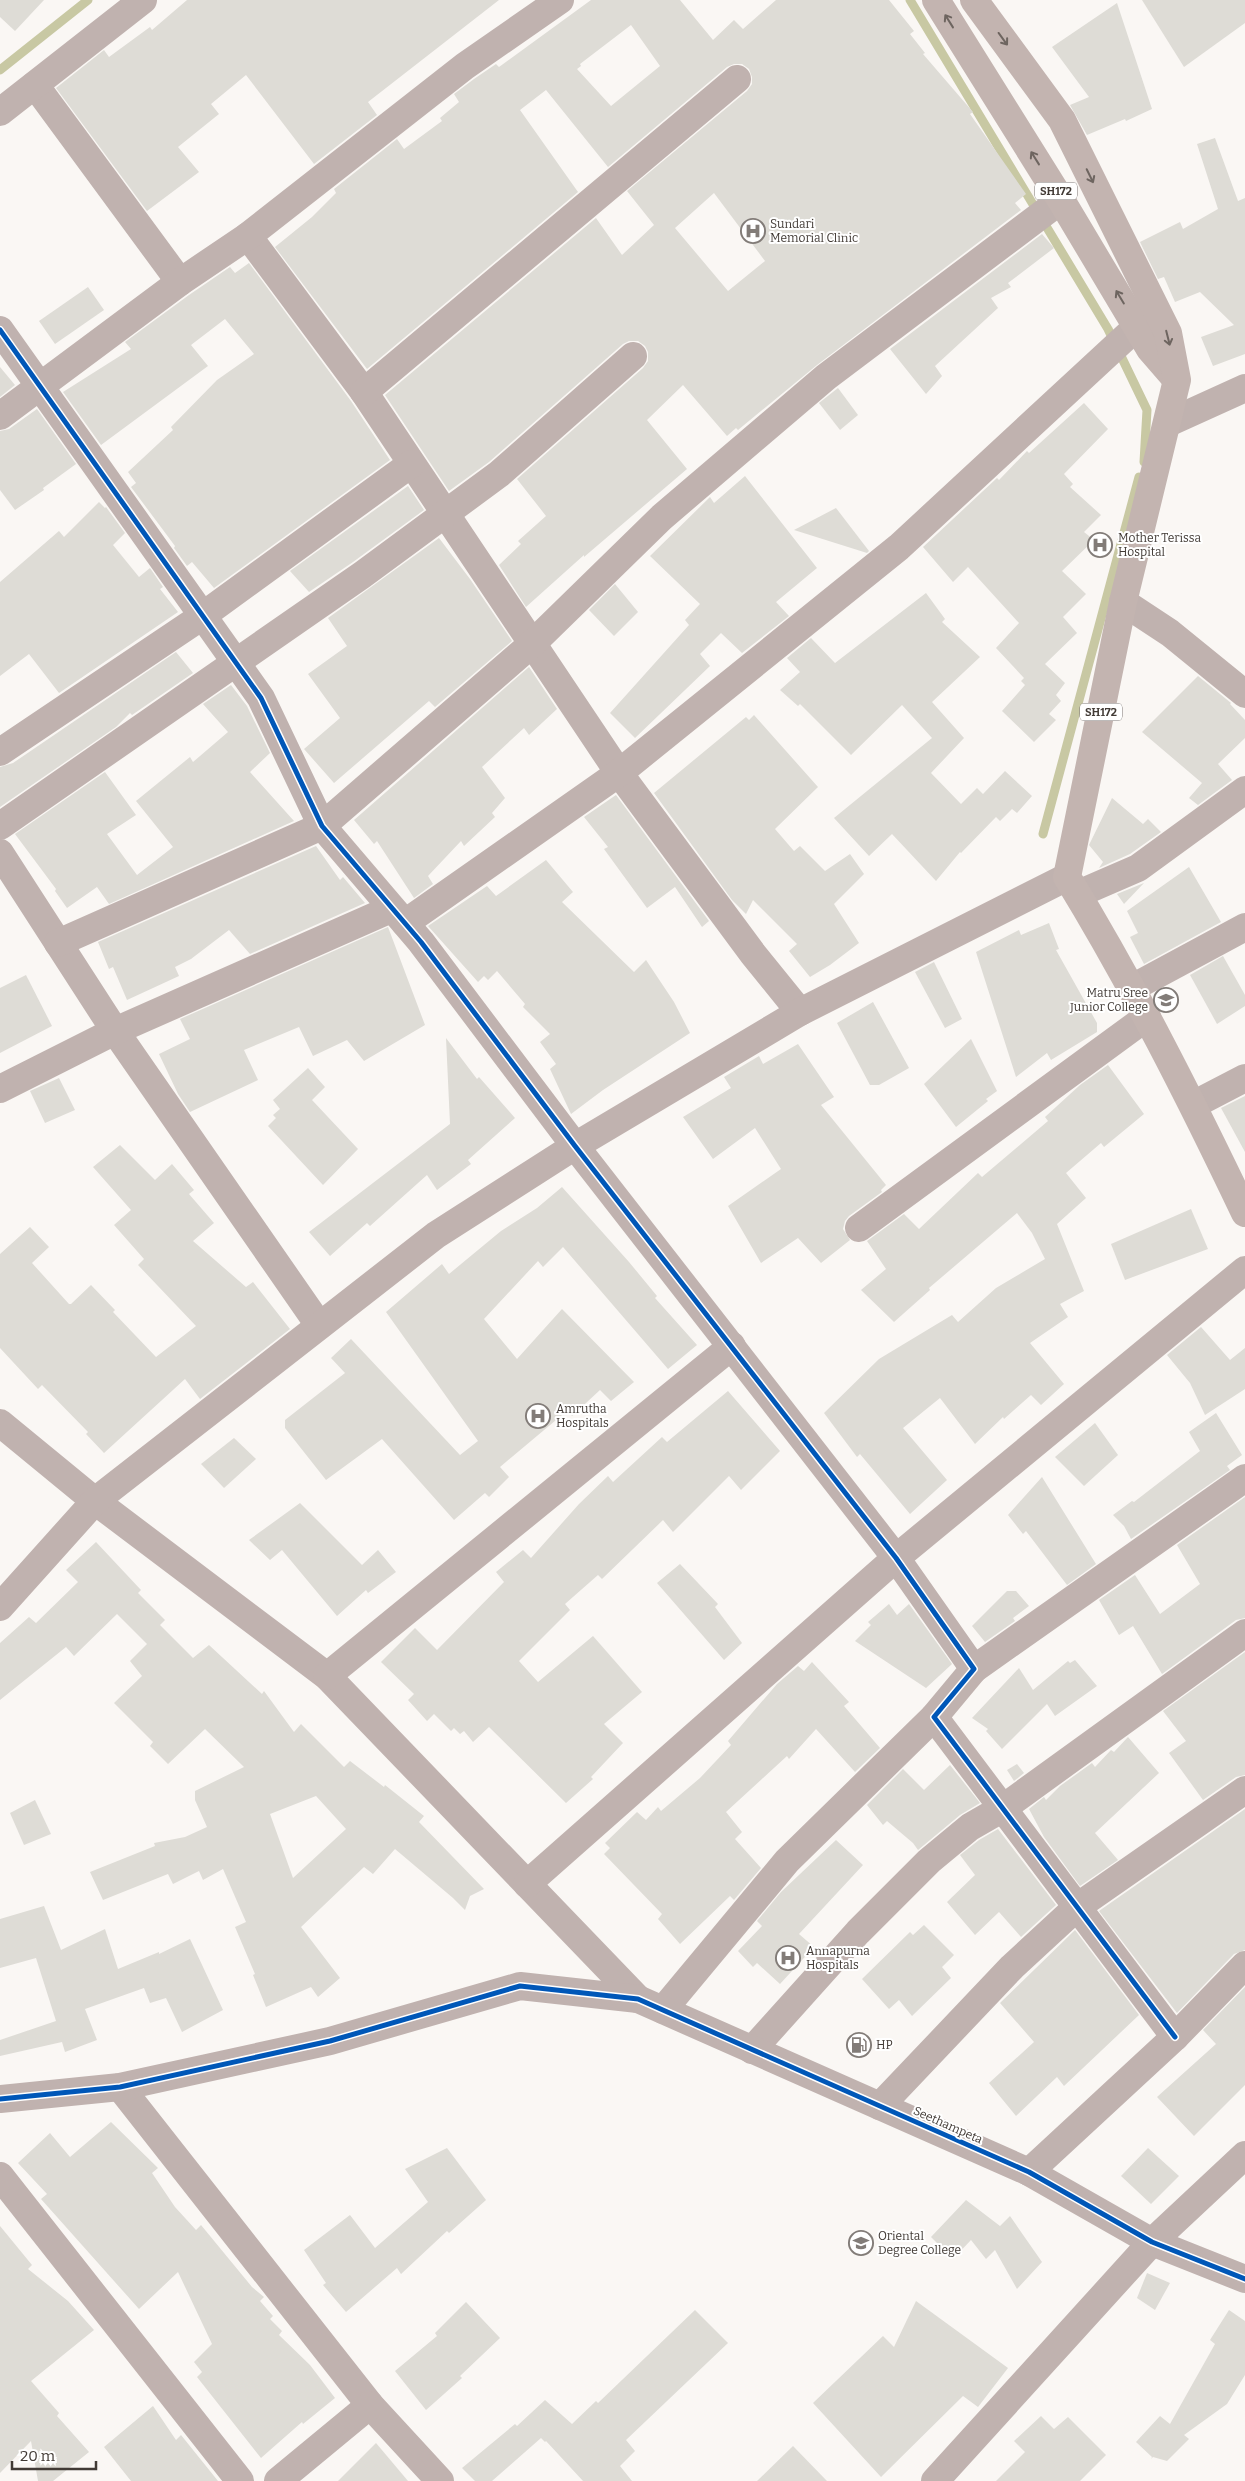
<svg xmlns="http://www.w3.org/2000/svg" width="1245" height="2481" font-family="Bitter,serif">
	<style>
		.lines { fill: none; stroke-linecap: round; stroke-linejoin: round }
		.stream { stroke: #c8c8a3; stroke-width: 9 }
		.building { fill: #dedcd6; fill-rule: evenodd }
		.minor { stroke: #c0b2af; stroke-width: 28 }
		.major { stroke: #c3b4b0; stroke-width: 28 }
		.cycleway-casing { stroke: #fff; stroke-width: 8 }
		.cycleway { stroke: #0057b8; stroke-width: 5 }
		.oneway { stroke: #6e6560 }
		.labels { text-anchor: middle; stroke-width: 4; stroke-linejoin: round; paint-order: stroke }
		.shield { fill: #fff; stroke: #7a7572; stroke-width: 1 }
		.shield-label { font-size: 11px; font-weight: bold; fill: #413a35 }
		.poi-label { font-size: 12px; fill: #413a35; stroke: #fff; text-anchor: start }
		.street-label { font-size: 12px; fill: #413a35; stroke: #fff }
	</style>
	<rect width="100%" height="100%" fill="#faf7f4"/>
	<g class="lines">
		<!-- stream -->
		<g class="stream">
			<polyline points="910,0 1108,329 1147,410 1144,462"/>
			<polyline points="0,70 88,0"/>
			<polyline points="1043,834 1139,477"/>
		</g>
	</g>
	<!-- building -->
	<g class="building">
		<polygon points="0,0 44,0 15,31 0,17"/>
		<polygon points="187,0 499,0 368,102 377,115 314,164 246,75 211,104 219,114 178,147 199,172 147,211 56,88 104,50 109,57 150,27 152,30"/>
		<path d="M591,0H680L713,40L734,20L743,29L776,0H889L914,31L910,34L925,53L923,54L973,112L970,114L1026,194L1015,203L1021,210L817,365L738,430L736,428L727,436L683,385L647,420L687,469L584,557V555L526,607L499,565L521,544L518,541L546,516L517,479L643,368L648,361V352L645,346L638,341H629L623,344L489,462L449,491L385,395L596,218L622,255L654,225L627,191L747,91L752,84V77L749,69L742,64H734L727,67L608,167L546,90L520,110L578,192L367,369L275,247L312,217L336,193L334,189L397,139L404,149L442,121L440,118L459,102L454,94L474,79L496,64L499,67ZM631,25L660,66L611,106L577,69L581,66L580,64ZM714,193L765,261L728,291L675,228Z"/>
		<polygon points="1142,0 1245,0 1245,23 1184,67"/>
		<polygon points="1117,3 1152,109 1126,121 1125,119 1087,135 1070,105 1089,97 1052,47"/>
		<polygon points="1215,138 1238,201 1245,198 1245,354 1213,366 1201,337 1234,325 1200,292 1175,302 1164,277 1158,279 1140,242 1180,222 1183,229 1218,209 1197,144"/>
		<polygon points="1042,234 1054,248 1008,283 1011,287 991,298 998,308 935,366 942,376 926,394 890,349"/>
		<polygon points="249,263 351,401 390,460 214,588 192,562 187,566 174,548 175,546 131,487 136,483 128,472 173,430 171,427 217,380 254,354 225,319 191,345 208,366 101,445 63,392 131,349 125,342 189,295 230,267 235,273"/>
		<polygon points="88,287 104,310 55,344 39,321"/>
		<polygon points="0,367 15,385 0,397"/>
		<polygon points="838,388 858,415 840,430 819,403"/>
		<polygon points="1084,403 1108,429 1064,474 1073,484 1070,487 1101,515 1084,532 1094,540 1062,571 1086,594 1063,617 1077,633 1045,664 1065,683 1056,695 1061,701 1049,714 1056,720 1034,742 1002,711 1025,685 1021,681 1024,678 996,648 1019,623 968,567 953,582 923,547 997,478 999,480 1027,451 1029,453"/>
		<polygon points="37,409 76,464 43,488 44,490 15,510 0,490 0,431 9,429"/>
		<polygon points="745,476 817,568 776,602 789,616 742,653 721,633 700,654 710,666 635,738 610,713 689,625 685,620 700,604 650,556 710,497 714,503"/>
		<polygon points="408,486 424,510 353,562 309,592 290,571"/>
		<polygon points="99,502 105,508 106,507 125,533 113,545 139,577 150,568 163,587 160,589 178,612 59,693 29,654 0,676 0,582 59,531 64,537"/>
		<polygon points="836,508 869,551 867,553 794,530"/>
		<polygon points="439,538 470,579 512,641 435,707 429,701 334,783 304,749 340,718 308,674 347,646 328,618"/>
		<polygon points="615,584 638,612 614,636 589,610"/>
		<polygon points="926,593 945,619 942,622 980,657 932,702 964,738 931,773 961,804 977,788 983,794 1005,771 1032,796 1017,813 1012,809 1000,821 996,817 961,853 960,852 936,881 892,834 869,856 834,818 932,738 902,705 851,755 800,704 798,706 780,690 800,672 787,658 811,638 835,663"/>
		<polygon points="176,652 193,673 132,715 130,713 116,727 0,807 0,767 13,763"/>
		<polygon points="529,667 557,709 529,735 524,728 482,767 505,798 492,813 495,817 464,846 461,841 428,876 433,884 414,898 377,841 374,844 354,820"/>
		<polygon points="1198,676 1231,703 1230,704 1245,720 1245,738 1218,764 1232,780 1198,805 1189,798 1202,783 1142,732"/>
		<polygon points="231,685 247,706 270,753 250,772 294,821 109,904 97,887 67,908 55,891 56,889 15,834 105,772 136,815 107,834 137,875 173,847 136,801 190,757 193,762 228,732 203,704"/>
		<polygon points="754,715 818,787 775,829 794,851 800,846 825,871 850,854 864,874 834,904 859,943 830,965 810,977 789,951 797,944 753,900 746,914 732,900 654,793 746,717 749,720"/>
		<polygon points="616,795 709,921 702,927 675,887 647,908 604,849 608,847 584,817"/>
		<polygon points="1112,798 1143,824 1148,819 1161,832 1130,854 1099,868 1103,862 1089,845"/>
		<polygon points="316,846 340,880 343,877 365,903 250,954 229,930 191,959 175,967 179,976 127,1000 113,967 109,969 98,942"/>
		<polygon points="546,860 573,892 562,902 634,972 646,960 674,1002 690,1033 603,1090 571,1114 550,1069 556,1064 540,1042 550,1034 523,1007 525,1004 497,971 488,980 484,976 478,982 428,926 487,886 496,896"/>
		<polygon points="1189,867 1221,922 1144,964 1130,937 1138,933 1127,911"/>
		<polygon points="1144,883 1124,904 1117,894"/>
		<polygon points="1049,923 1059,949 1056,950 1097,1023 1097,1032 1051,1060 1047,1053 1016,1077 976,952 1019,930 1021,935"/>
		<polygon points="388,927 425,1025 364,1061 347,1040 313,1056 299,1027 244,1050 258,1080 190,1112 178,1094 159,1054 190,1039 180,1019"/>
		<polygon points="1223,956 1245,995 1245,1006 1217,1024 1190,975"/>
		<polygon points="934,962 962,1019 945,1028 915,972"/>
		<polygon points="26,975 52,1026 0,1053 0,988"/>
		<polygon points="873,1002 909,1068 879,1085 870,1085 837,1023"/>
		<polygon points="446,1038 477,1079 479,1077 515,1118 468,1160 471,1164 437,1190 427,1175 370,1226 367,1223 330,1256 309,1232 450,1124"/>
		<polygon points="971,1039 997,1091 986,1099 988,1101 956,1127 924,1084"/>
		<polygon points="798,1044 834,1097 821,1105 886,1185 881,1190 882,1192 849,1216 845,1221 843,1229 850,1240 821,1263 798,1238 761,1263 728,1206 781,1169 755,1128 713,1159 683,1117 731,1088 724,1077 759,1056 763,1064"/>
		<polygon points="1108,1065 1144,1114 1104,1147 1101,1143 1066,1173 1086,1198 1057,1224 1084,1291 1060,1304 1068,1317 1030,1343 1064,1384 1041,1405 1031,1395 1004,1419 1003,1417 975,1444 940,1398 903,1428 947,1480 910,1514 860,1454 857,1457 824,1413 879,1359 952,1315 958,1322 996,1288 1045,1259 1032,1233 1017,1213 929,1288 930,1290 894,1322 861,1290 886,1269 867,1241 904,1214 919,1229 978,1173 982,1177 1048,1121 1045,1117 1080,1085"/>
		<polygon points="308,1068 325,1087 312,1100 358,1149 323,1185 268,1126 276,1118 273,1115 280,1109 273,1100"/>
		<polygon points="59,1078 75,1110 45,1123 30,1091"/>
		<polygon points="1245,1096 1245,1152 1221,1108"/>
		<polygon points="120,1145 155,1180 172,1164 194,1190 189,1194 214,1223 193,1241 246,1287 253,1282 290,1329 200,1399 185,1379 104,1453 86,1434 88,1432 42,1385 38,1389 0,1348 0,1254 30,1227 49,1247 32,1263 69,1304 71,1304 91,1285 115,1310 113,1312 156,1357 196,1326 138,1265 144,1259 114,1225 131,1210 93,1167"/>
		<polygon points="562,1187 629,1262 657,1296 655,1298 697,1345 668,1369 563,1247 543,1267 538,1261 484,1319 517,1359 562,1309 634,1382 611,1401 600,1390 572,1416 568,1410 500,1467 509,1477 489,1497 485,1493 454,1520 382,1439 326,1480 285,1428 285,1420 345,1373 331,1358 351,1339 460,1455 478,1441 386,1312 442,1264 449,1274 501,1231 537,1208"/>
		<polygon points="1191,1209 1208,1249 1125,1280 1111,1244"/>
		<polygon points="1201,1327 1230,1360 1245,1348 1245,1389 1205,1415 1190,1383 1167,1355"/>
		<polygon points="728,1391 780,1451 741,1490 729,1476 673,1532 663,1520 602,1579 598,1575 565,1604 570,1610 519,1661 538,1682 593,1636 642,1692 604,1724 623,1743 591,1777 593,1779 566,1803 489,1727 473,1742 464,1731 460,1734 454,1728 451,1731 434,1714 427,1721 408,1700 414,1694 381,1662 415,1628 437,1650 504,1582 496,1572 523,1550 531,1558 579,1504 608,1476 613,1482 662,1437 667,1442"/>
		<polygon points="1216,1413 1242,1455 1227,1466 1230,1470 1131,1539 1124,1526 1113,1515 1132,1501 1134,1502 1200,1451 1189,1432"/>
		<polygon points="1095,1423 1118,1455 1084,1486 1055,1457"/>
		<polygon points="234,1438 256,1459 224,1488 201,1464"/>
		<polygon points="1042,1477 1096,1564 1067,1585 1026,1531 1023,1534 1008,1515"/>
		<polygon points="1245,1497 1245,1618 1236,1620 1162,1674 1133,1626 1119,1635 1099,1600 1135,1575 1160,1614 1200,1584 1177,1545"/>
		<polygon points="300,1503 362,1565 378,1550 396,1572 368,1593 366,1590 337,1616 282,1550 270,1560 249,1540"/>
		<path d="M96,1542L141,1590L138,1593L165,1620L160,1625L193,1658L209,1645L262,1694L264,1691L294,1732L301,1724L344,1767L350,1761L384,1787L385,1785L424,1816L419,1822L484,1889L470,1896L465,1910L453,1898L395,1849L373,1874L364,1867L301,1927L340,1978L318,1997L311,1987L266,2007L253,1975L255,1974L235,1927L246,1922L223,1869L203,1880L199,1871L173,1884L168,1874L103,1900L90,1872L155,1846L154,1843L185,1837L207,1827L195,1800V1791L244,1767L205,1729L168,1764L150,1746L153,1742L114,1703L142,1676L130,1661L147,1644L117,1614L74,1656L66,1647L0,1700V1643L29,1617L36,1623L78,1582L66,1570ZM316,1796L346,1829L293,1878L270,1814Z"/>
		<polygon points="680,1564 718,1604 715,1607 742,1643 724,1660 657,1583"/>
		<polygon points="1007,1591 1016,1591 1029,1606 1013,1618 1015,1621 985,1642 972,1626"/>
		<polygon points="889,1604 897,1615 909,1604 952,1664 926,1688 855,1641 871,1625 868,1622"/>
		<polygon points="1245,1652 1245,1775 1236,1777 1203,1800 1169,1753 1186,1741 1163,1711"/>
		<polygon points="1075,1660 1097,1686 1055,1716 1047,1704 1002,1749 986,1731 988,1729 972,1718 1019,1668 1033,1690 1068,1661 1070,1663"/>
		<polygon points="812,1662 849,1702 844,1706 880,1748 855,1772 816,1729 789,1759 787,1756 726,1812 742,1832 735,1839 761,1868 734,1900 730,1896 680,1944 658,1919 662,1914 604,1854 610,1848 605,1843 637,1812 646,1820 658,1807 661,1811 700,1778 731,1745 728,1741 777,1684 798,1666 804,1671"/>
		<polygon points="1128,1737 1159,1773 1095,1833 1118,1860 1080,1886 1044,1837 1029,1809 1044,1797 1046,1800 1060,1786 1092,1763 1095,1767 1111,1750 1114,1752"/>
		<polygon points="1017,1764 1024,1773 1014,1781 1007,1770"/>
		<polygon points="950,1765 980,1803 960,1815 918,1850 913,1843 887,1821 883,1825 867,1805 903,1769 924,1790"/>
		<polygon points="35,1800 51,1834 24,1845 10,1813"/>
		<polygon points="1245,1809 1245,1950 1234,1954 1177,2013 1099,1911"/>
		<polygon points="998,1829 1056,1905 1021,1937 999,1912 975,1935 947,1902 975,1875 960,1855 979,1840"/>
		<polygon points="836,1840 863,1865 799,1934 814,1947 780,1984 757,1963 753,1967 738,1951 762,1926 757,1921 781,1892"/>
		<polygon points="44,1906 61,1950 105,1929 118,1969 159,1952 159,1954 190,1939 223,2010 182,2032 166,1998 150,2003 144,1988 85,2009 97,2040 65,2052 62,2042 0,2056 0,2040 56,2021 36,1958 0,1968 0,1919"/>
		<polygon points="924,1925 954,1955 942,1967 951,1978 912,2016 899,2000 889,2009 862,1979 910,1932 913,1935"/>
		<polygon points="1075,1930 1139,2015 1064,2086 1057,2077 1016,2116 989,2083 1034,2042 1000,2003"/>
		<polygon points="1245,1987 1245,2085 1194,2136 1157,2097 1216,2044 1203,2030"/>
		<polygon points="111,2122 158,2168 152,2173 175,2207 196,2230 201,2225 252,2287 264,2297 260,2301 273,2316 270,2319 282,2331 279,2335 310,2365 335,2398 303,2424 302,2422 261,2458 197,2377 202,2372 194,2362 212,2344 178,2272 139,2309 41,2199 47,2194 18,2163 50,2133 70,2157"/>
		<polygon points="447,2148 486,2200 449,2233 447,2231 401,2274 397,2268 346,2312 323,2285 326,2283 304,2250 350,2215 375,2248 428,2202 405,2169"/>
		<polygon points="1148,2148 1179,2176 1151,2204 1121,2176"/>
		<polygon points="966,2200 1000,2226 1010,2216 1042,2262 1017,2289 995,2250 986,2259 971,2240 953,2259 931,2237"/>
		<polygon points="0,2226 32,2265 28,2269 68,2301 94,2330 31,2381 59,2413 57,2416 89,2452 53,2481 38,2481 31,2441 0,2473"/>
		<polygon points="1147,2273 1170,2283 1155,2310 1137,2298"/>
		<polygon points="916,2301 1008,2368 978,2407 963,2396 881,2477 813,2403 883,2336 894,2347"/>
		<polygon points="466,2302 500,2338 460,2376 462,2378 426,2410 395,2371 437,2336 435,2333"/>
		<polygon points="695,2310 728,2343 626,2440 635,2451 620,2466 632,2481 583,2481 546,2441 545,2442 541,2438 492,2481 475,2481 462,2468 515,2424 517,2426 545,2400 572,2424 596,2401 598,2403"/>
		<polygon points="1229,2310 1245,2321 1245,2375 1227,2404 1184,2435 1189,2439 1167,2461 1153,2457 1151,2459 1152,2457 1136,2442 1160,2416 1170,2424 1215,2344 1210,2340"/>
		<polygon points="153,2406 176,2440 181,2435 218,2481 131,2481 104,2447"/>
		<polygon points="1041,2416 1054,2429 1068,2417 1106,2455 1080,2481 996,2481 1025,2452 1014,2441"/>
		<polygon points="376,2443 408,2481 338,2481"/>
		<polygon points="793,2446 827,2481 757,2481"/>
	</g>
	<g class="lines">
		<!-- minor -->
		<g class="minor">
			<polyline points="35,85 180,282"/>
			<polyline points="0,112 143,0"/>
			<polyline points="248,236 364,392 619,773 753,954 800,1012"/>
			<polyline points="0,330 261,698 322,826 421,942 575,1146 896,1558 974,1669 934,1717 1175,2037"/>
			<polyline points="364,392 737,79"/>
			<polyline points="0,416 180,282 248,236 465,66 560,0"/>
			<polyline points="1168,423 1245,388"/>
			<polyline points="1123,602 1170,633 1245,694"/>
			<polyline points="0,752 198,619 411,464"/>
			<polyline points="0,826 362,575 499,474 633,356"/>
			<polyline points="0,853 115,1031 319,1325"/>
			<polyline points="1078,894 1138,868 1245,790"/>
			<polyline points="405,923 619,773 899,547 1128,335 1139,329"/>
			<polyline points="58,943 322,826 533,643 662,517 826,377 1061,200"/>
			<polyline points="1132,988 1245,927"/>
			<polyline points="0,1089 115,1031 391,909"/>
			<polyline points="1193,1105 1245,1078"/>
			<polyline points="859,1228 1147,1017"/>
			<polyline points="0,1423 95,1501 327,1676 638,1999"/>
			<polyline points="0,1607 95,1501 436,1235 575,1146 800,1012 1067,877"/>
			<polyline points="974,1669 1245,1478"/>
			<polyline points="327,1676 732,1346"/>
			<polyline points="527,1884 896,1558 1245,1270"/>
			<polyline points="663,2010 787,1861 934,1717"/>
			<polyline points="752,2050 858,1932 929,1861 970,1827 1003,1808 1245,1633"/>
			<polyline points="120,2087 370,2405 440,2481"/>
			<polyline points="0,2099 120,2087 330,2041 520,1986 638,1999 1029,2172 1152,2242 1245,2279"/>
			<polyline points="880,2106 1012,1967 1077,1907 1245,1790"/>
			<polyline points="1029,2172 1175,2037 1245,1965"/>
			<polyline points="0,2176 240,2481"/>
			<polyline points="278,2481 370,2405"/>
			<polyline points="935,2481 1152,2242 1245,2155"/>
		</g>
		<!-- major -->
		<g class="major">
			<polyline points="936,0 1061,200 1150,349 1176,379"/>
			<path d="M974,0L1062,120L1168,333L1177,380L1123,602L1067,877C1133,985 1190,1098 1245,1213"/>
		</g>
		<defs>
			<g id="cycleway">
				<polyline points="0,330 261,698 322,826 421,942 575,1146 896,1558 974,1669 934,1717 1175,2037"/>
				<polyline points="0,2099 120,2087 330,2041 520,1986 638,1999 1029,2172 1152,2242 1245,2279"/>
			</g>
		</defs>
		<!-- cycleway casing -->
		<use href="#cycleway" class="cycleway-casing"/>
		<!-- cycleway -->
		<use href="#cycleway" class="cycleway"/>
	</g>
	<!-- one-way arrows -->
	<defs><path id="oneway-shaft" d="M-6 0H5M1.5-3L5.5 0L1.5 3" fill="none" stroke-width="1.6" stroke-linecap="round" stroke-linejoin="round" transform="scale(1.25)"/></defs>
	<g class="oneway">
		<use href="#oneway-shaft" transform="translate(949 21) rotate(-122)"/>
		<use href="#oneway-shaft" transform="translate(1003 39) rotate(54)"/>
		<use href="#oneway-shaft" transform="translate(1035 158) rotate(-122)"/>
		<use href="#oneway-shaft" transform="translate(1090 176) rotate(64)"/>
		<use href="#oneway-shaft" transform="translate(1120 297) rotate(-121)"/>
		<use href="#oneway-shaft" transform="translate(1168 338) rotate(76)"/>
	</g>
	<!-- icons -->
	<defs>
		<symbol id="hospital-ring" viewBox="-11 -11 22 22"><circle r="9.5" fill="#fff" stroke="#827c78" stroke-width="1.5"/><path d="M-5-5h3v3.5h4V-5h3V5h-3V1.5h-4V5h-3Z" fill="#827c78"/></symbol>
		<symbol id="university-ring" viewBox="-11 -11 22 22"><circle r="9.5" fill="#fff" stroke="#827c78" stroke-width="1.5"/><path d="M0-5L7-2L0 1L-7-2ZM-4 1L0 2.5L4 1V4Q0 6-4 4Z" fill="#827c78"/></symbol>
		<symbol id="fuel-ring" viewBox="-11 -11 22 22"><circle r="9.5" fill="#fff" stroke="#827c78" stroke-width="1.5"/><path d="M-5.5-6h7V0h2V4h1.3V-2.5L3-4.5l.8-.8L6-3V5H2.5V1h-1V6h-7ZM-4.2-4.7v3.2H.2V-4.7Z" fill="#827c78"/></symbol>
	</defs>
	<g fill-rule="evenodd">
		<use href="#hospital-ring" x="739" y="217" width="28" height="28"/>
		<use href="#hospital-ring" x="1086" y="531" width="28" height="28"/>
		<use href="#university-ring" x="1152" y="986" width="28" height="28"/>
		<use href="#hospital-ring" x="524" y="1402" width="28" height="28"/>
		<use href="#hospital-ring" x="774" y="1944" width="28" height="28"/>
		<use href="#fuel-ring" x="845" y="2031" width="28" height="28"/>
		<use href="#university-ring" x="847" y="2229" width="28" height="28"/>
	</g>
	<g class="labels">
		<!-- shield labels -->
		<g class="shield">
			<rect x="1035" y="182.5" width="42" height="17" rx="4"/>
			<rect x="1080" y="703.5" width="42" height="17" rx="4"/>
		</g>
		<g class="shield-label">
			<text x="1056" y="195">SH172</text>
			<text x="1101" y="716">SH172</text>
		</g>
		<!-- poi labels -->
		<g class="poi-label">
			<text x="770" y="228">Sundari<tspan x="770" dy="14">Memorial Clinic</tspan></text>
			<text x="1118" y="542">Mother Terissa<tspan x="1118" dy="14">Hospital</tspan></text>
			<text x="1148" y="997" text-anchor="end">Matru Sree<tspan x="1148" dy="14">Junior College</tspan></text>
			<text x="556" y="1413">Amrutha<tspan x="556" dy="14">Hospitals</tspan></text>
			<text x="806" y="1955">Annapurna<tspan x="806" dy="14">Hospitals</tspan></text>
			<text x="876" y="2049">HP</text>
			<text x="878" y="2240">Oriental<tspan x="878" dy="14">Degree College</tspan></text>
		</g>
		<!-- street labels -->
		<g class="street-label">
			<text transform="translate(948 2125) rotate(24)" y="4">Seethampeta</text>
		</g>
	</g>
	<!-- scale -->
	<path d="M12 2461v8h84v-8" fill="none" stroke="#413a35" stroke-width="2.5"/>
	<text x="20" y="2461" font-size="15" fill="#413a35" stroke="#ffffff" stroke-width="4" paint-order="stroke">20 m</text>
</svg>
